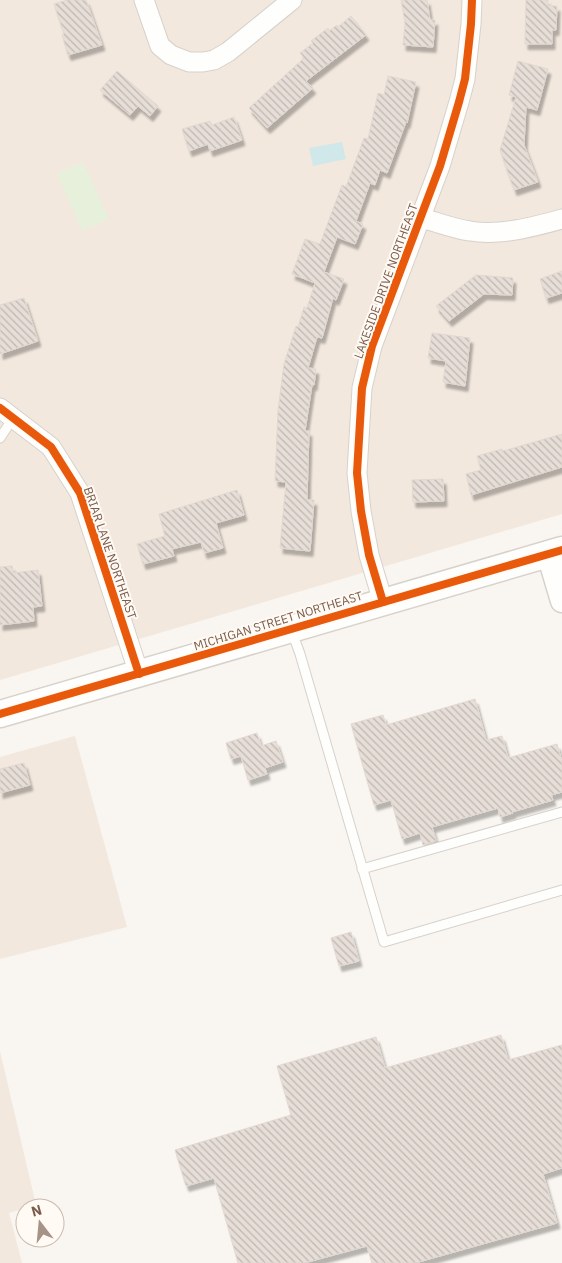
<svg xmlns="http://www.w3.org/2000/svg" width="562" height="1263" font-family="'IBM Plex Sans',sans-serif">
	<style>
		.residential { fill: #f2e8de }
		.garden { fill: #e7f0db }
		.water { fill: #d0e8ea }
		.building { fill: url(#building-back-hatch); stroke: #e2d8d2; filter: url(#shadow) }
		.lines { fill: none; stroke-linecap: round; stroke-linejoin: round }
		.service-casing { stroke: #d7d1cb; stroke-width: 11 }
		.minor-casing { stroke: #d7d1cb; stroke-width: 21 }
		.tertiary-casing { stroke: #d7d1cb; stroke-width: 25 }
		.secondary-casing { stroke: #d9d2cb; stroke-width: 29 }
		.service { stroke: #fefefd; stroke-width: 9 }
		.minor { stroke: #fefefd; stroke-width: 19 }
		.tertiary { stroke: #fefefd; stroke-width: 22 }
		.secondary { stroke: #fefefd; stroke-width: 26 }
		.cycleway-casing { stroke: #fffaf3; stroke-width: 11 }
		.cycleway { stroke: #e8590c; stroke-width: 8 }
		.labels { text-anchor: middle; stroke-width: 4; stroke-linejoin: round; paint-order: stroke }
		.street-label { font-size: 12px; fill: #7a5c4d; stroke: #fffaf3 }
	</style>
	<defs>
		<pattern id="building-back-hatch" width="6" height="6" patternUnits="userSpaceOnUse" patternTransform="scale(1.25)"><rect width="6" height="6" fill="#e6ded7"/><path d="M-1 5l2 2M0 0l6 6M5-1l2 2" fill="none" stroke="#bfb7b1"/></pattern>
		<filter id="shadow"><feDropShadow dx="3" dy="5.5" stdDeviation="1" flood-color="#0004"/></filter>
	</defs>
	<rect width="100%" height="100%" fill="#f9f5f0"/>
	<!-- residential -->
	<g class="residential">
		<polygon points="0,0 562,0 562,514 0,680"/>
		<polygon points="75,736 127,927 0,959 0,757"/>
		<polygon points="0,1051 36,1205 9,1213 22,1263 0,1263"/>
	</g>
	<!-- garden -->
	<polygon class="garden" points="83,162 109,219 82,231 57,174"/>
	<!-- water -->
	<polygon class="water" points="342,142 346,159 313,166 309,148"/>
	<!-- building -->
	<g class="building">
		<polygon points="67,0 86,0 102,45 68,55 62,35 64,34 54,4"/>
		<polygon points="401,0 427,0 430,20 435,20 433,47 403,45 405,23"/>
		<polygon points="526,0 548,0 547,6 557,6 556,30 552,30 552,44 525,44"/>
		<polygon points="351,16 366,35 306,81 313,88 267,128 249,108 304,58 300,53 313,43 311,41 328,28 329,31 337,25 338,27"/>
		<polygon points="518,61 548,69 537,110 526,107 524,145 538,182 514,190 500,150 516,97 509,95"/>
		<polygon points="117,71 158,106 150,116 138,106 130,115 100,90"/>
		<polygon points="388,76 416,82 407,123 406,122 387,173 380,170 375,185 370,183 356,221 363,224 355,244 337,237 324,272 344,279 336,300 333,298 322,338 317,337 308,368 316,369 314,385 312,385 305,431 309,431 307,500 314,500 310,551 280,548 286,482 275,481 278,410 284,364 296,326 298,327 304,307 307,308 315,283 292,274 305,239 320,244 342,185 346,187 364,138 368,139 378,93 384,95"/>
		<polygon points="234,117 242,140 210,151 208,144 189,151 182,129 210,121 212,125"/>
		<polygon points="562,271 562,293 546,298 540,279"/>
		<polygon points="476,275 513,278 512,295 484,294 449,321 436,306"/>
		<polygon points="24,298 38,341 0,354 0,305"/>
		<polygon points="432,333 470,338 465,386 443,382 446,361 428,358"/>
		<polygon points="562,434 562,467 471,495 466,474 481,470 477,456 502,449 503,451"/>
		<polygon points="443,479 444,501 413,502 412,480"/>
		<polygon points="237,490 244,515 216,523 223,548 204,553 201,542 172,549 174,556 143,564 137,544 165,536 159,514"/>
		<polygon points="12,566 13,573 38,570 42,606 33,607 34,621 0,625 0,567"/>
		<polygon points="475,699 486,740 502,736 508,758 557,744 562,762 562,792 551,795 553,800 512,812 513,813 500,817 498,808 432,827 436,841 423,845 420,833 402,839 391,800 374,805 351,724 383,715 386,725"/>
		<polygon points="257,733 261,746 276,741 283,762 265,768 267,774 248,780 241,756 231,759 226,743"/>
		<polygon points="24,763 30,785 0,793 0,769"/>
		<polygon points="351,932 359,961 339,966 331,938"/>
		<polygon points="501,1035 508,1060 562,1045 562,1168 543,1174 557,1223 415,1263 372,1263 367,1246 304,1263 238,1263 214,1178 186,1186 175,1150 291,1115 277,1066 376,1037 385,1068"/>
	</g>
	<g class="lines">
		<defs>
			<g id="service">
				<polyline points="0,438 13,418"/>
				<polyline points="292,632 300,654 384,942 562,890"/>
				<polyline points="362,869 562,812"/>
			</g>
			<g id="minor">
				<polyline points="144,0 160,46 171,55 189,62 203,62 214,60 228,52 292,0"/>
				<path d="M421,218C437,222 454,229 470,231C500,236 533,227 562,219"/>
				<polyline points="0,408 51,447 80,493 139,674"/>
				<polyline points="383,602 369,555 361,511 357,473 362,388 372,346 440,166 459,102 465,79 471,24 472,0"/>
			</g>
			<polyline id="tertiary" points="548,554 562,601"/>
			<polyline id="secondary" points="0,714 562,550"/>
		</defs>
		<!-- service casing -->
		<use href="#service" class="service-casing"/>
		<!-- minor casing -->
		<use href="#minor" class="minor-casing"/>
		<!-- tertiary casing -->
		<use href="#tertiary" class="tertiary-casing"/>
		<!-- secondary casing -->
		<use href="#secondary" class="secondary-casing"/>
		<!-- service -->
		<use href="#service" class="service"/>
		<!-- minor -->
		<use href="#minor" class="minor"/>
		<!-- tertiary -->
		<use href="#tertiary" class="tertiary"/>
		<!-- secondary -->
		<use href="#secondary" class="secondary"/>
		<defs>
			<g id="cycleway">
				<polyline points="0,408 51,447 80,493 139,674"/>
				<polyline points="383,602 369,555 361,511 357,473 362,388 372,346 440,166 459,102 465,79 471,24 472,0"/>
				<polyline points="0,714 562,550"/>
			</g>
		</defs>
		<!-- cycleway casing -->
		<use href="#cycleway" class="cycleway-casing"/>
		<!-- cycleway -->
		<use href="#cycleway" class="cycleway"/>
	</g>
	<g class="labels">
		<!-- street labels -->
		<g class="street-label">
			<text transform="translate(386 281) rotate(-70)" y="4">LAKESIDE DRIVE NORTHEAST</text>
			<text transform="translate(110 553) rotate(71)" y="4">BRIAR LANE NORTHEAST</text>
			<text transform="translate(278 621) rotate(-17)" y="4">MICHIGAN STREET NORTHEAST</text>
		</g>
	</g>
	<!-- north arrow -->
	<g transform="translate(40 1223) rotate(344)"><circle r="24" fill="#fffaf3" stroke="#cabbb1"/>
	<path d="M0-4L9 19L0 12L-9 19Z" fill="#a69286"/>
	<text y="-8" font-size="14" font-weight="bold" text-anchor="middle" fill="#7a5c4d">N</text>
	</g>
</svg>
